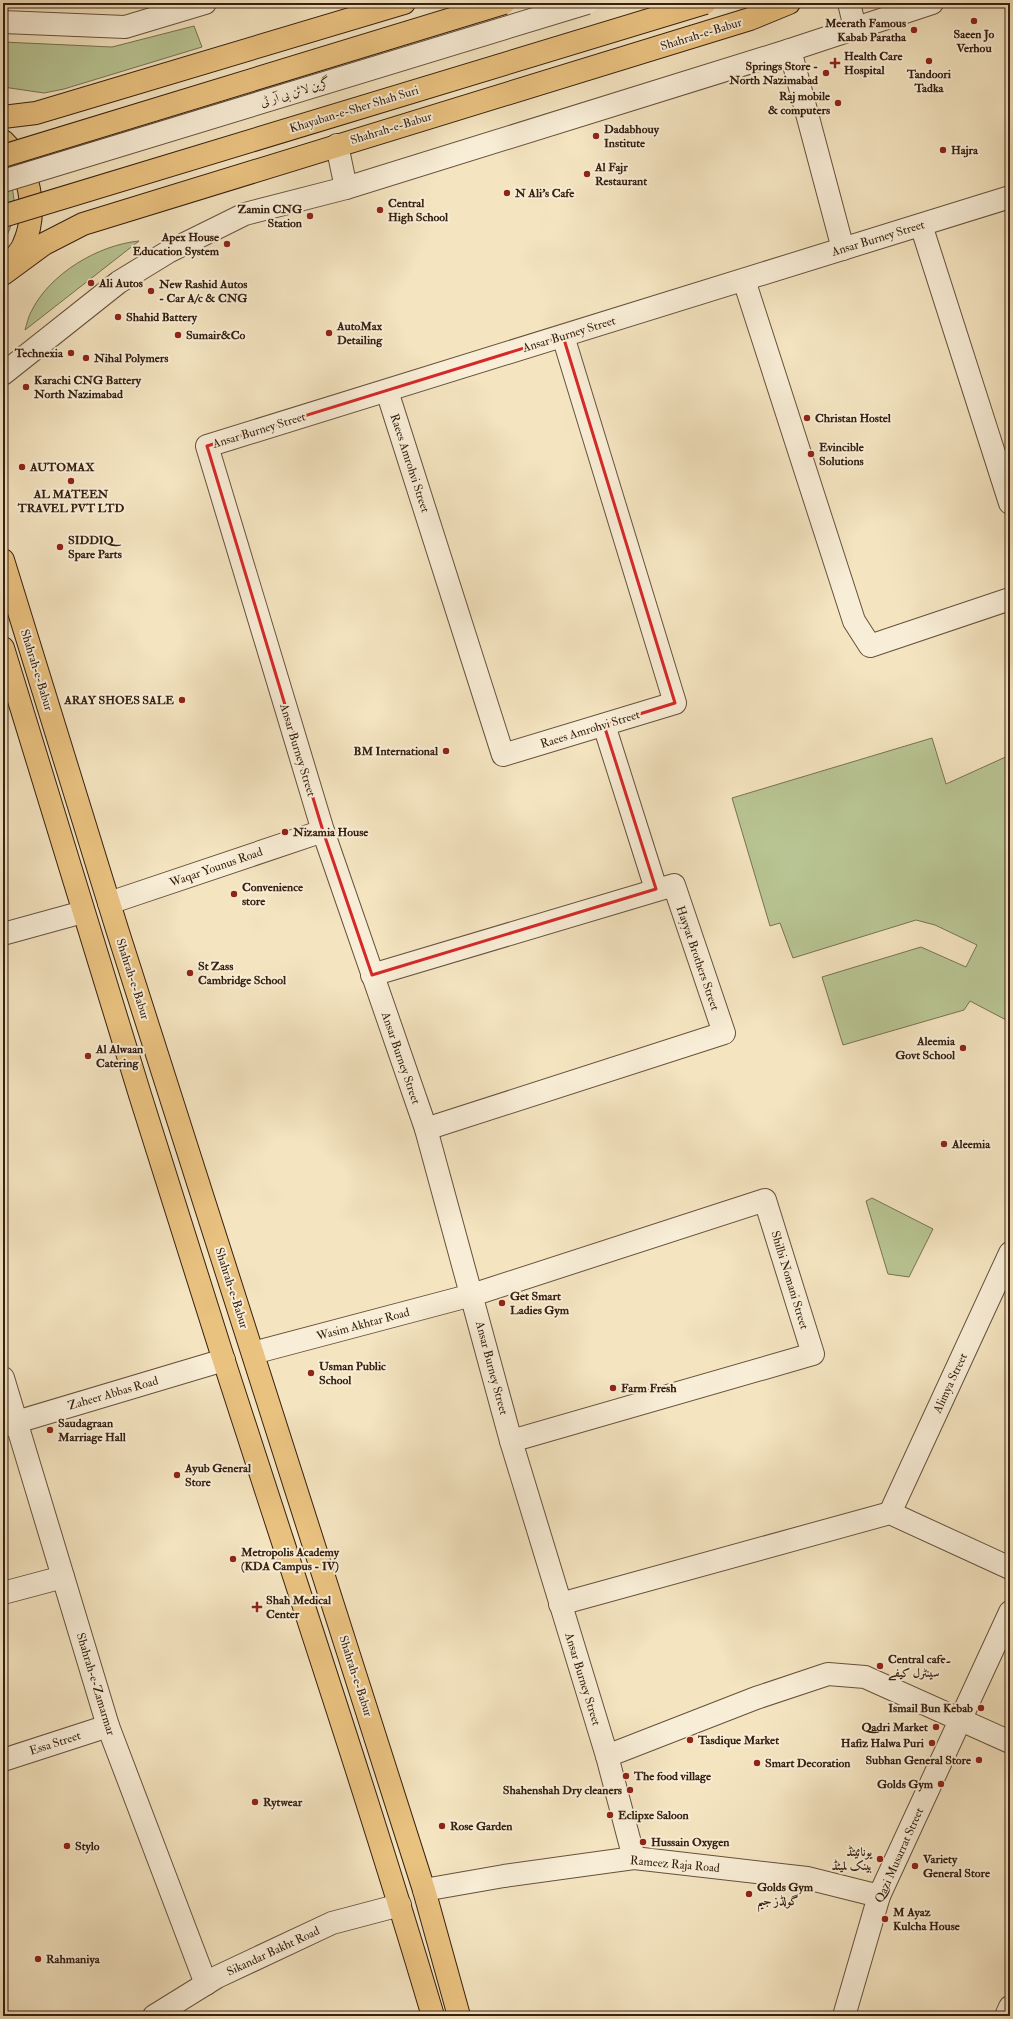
<svg xmlns="http://www.w3.org/2000/svg" width="1013" height="2019" font-family="'IM FELL Double Pica',Amiri,serif">
	<style>
		.green { fill: #b9c594; stroke: #787252 }
		.lines { fill: none; stroke-linecap: round; stroke-linejoin: round }
		.minor-casing { stroke: #66513c; stroke-width: 24 }
		.major-casing { stroke: #372010; stroke-width: 24 }
		.minor { stroke: #f8edd6; stroke-width: 22 }
		.major { stroke: #eac280; stroke-width: 22 }
		.minor-bridge-casing { stroke: #66513c; stroke-width: 24; stroke-linecap: butt }
		.major-bridge-casing { stroke: #372010; stroke-width: 24; stroke-linecap: butt }
		.minor-bridge { stroke: #f8edd6; stroke-width: 22 }
		.major-bridge { stroke: #eac280; stroke-width: 22 }
		.marked { fill: none; stroke: #d62828; stroke-width: 3; stroke-linejoin: round }
		.poi-dot { fill: #8f2418; stroke: #f8edd6; stroke-width: 1.5 }
		.labels { text-anchor: middle; stroke-width: 4; stroke-linejoin: round; paint-order: stroke }
		.poi-label { font-size: 12px; font-weight: bold; fill: #372010; stroke: #f8edd6; text-anchor: start }
		.street-label { font-size: 12px; fill: #372010; stroke: #f8edd6 }
	</style>
	<rect width="100%" height="100%" fill="#f4e4c0"/>
	<filter id="stains"><feTurbulence type="fractalNoise" baseFrequency=".005" numOctaves="4"/><feColorMatrix values="0 0 0 0 .2 0 0 0 0 .09 0 0 0 0 .02 0 0 0 .5 -.17"/></filter>
	<radialGradient id="worn" r=".72"><stop offset=".6" stop-color="#630" stop-opacity="0"/><stop offset="1" stop-color="#630" stop-opacity=".3"/></radialGradient>
	<!-- green -->
	<g class="green">
		<polygon points="194,26 202,47 64,89 44,93 3,87 3,42 112,47"/>
		<path d="M3,165C17,193 19,215 3,243Z"/>
		<path d="M139,241L25,330C27,324 28,317 31,312C49,274 98,245 139,241Z"/>
		<polygon points="932,738 946,784 1010,755 1010,1022 970,1001 964,1010 843,1045 822,977 921,947 966,967 977,945 935,925 916,920 793,958 780,923 770,926 732,798"/>
		<polygon points="872,1198 933,1229 909,1277 888,1274 866,1201"/>
	</g>
	<g class="lines">
		<defs>
			<g id="minor">
				<polyline points="849,3 855,28"/>
				<polyline points="3,22 125,27 205,3"/>
				<polyline points="790,50 843,249"/>
				<polyline points="337,145 346,188"/>
				<polyline points="921,225 1010,503"/>
				<polyline points="744,280 854,621 870,646 1010,599"/>
				<polyline points="3,374 119,282 168,252 245,214 346,188 790,50 932,3"/>
				<polyline points="387,391 503,755 675,703 563,336"/>
				<polyline points="604,725 656,889"/>
				<polyline points="109,903 323,831"/>
				<polyline points="3,934 83,912"/>
				<polyline points="372,975 674,885 724,1033 426,1129"/>
				<polyline points="253,1353 472,1295 765,1200 813,1354 511,1441"/>
				<polyline points="3,1378 108,1726 206,1984"/>
				<polyline points="3,1426 224,1360"/>
				<polyline points="890,1513 1010,1253"/>
				<polyline points="3,1593 63,1577"/>
				<polyline points="560,1604 890,1513 1010,1568"/>
				<polyline points="607,1756 756,1698 828,1674 865,1677 1010,1742"/>
				<polyline points="3,1760 108,1726"/>
				<polyline points="634,1858 607,1756 511,1441 426,1129 323,831 207,446 1010,197"/>
				<polyline points="424,1890 504,1876 634,1858 807,1878 879,1896"/>
				<polyline points="154,2016 217,1977 332,1923 400,1905"/>
				<polyline points="844,2016 879,1896 1010,1612"/>
				<polyline points="1006,2016 1010,2007"/>
			</g>
			<g id="major">
				<polyline points="3,117 36,113 404,3"/>
				<path d="M3,141C30,167 39,211 23,246C20,252 14,258 10,264"/>
				<polyline points="3,274 44,244 83,224 750,19 789,3"/>
				<polyline points="3,560 117,929 424,1890 459,2016"/>
				<path d="M3,648C75,887 149,1126 225,1364C295,1581 368,1797 433,2016"/>
			</g>
		</defs>
		<!-- minor casing -->
		<use href="#minor" class="minor-casing"/>
		<!-- major casing -->
		<use href="#major" class="major-casing"/>
		<!-- minor -->
		<use href="#minor" class="minor"/>
		<!-- major -->
		<use href="#major" class="major"/>
		<defs>
			<polyline id="minor-bridge" points="3,181 587,3"/>
			<g id="major-bridge">
				<polyline points="3,156 504,3"/>
				<polyline points="3,216 705,3"/>
			</g>
		</defs>
		<!-- minor-bridge casing -->
		<use href="#minor-bridge" class="minor-bridge-casing"/>
		<!-- major-bridge casing -->
		<use href="#major-bridge" class="major-bridge-casing"/>
		<!-- minor-bridge -->
		<use href="#minor-bridge" class="minor-bridge"/>
		<!-- major-bridge -->
		<use href="#major-bridge" class="major-bridge"/>
	</g>
	<!-- marked area -->
	<path class="marked" d="M563,336L675,703L604,725L656,889L372,975L323,831L207,446Z"/>
	<!-- markers -->
	<g class="poi-dot">
		<circle cx="974" cy="21" r="4"/>
		<circle cx="914" cy="30" r="4"/>
		<circle cx="929" cy="61" r="4"/>
		<path d="M833 57h4v4h4v4h-4v4h-4v-4h-4v-4h4z"/>
		<circle cx="826" cy="73" r="4"/>
		<circle cx="838" cy="103" r="4"/>
		<circle cx="596" cy="136" r="4"/>
		<circle cx="943" cy="150" r="4"/>
		<circle cx="587" cy="174" r="4"/>
		<circle cx="507" cy="193" r="4"/>
		<circle cx="380" cy="210" r="4"/>
		<circle cx="310" cy="216" r="4"/>
		<circle cx="227" cy="244" r="4"/>
		<circle cx="91" cy="283" r="4"/>
		<circle cx="151" cy="291" r="4"/>
		<circle cx="118" cy="317" r="4"/>
		<circle cx="329" cy="333" r="4"/>
		<circle cx="178" cy="335" r="4"/>
		<circle cx="71" cy="353" r="4"/>
		<circle cx="86" cy="358" r="4"/>
		<circle cx="26" cy="387" r="4"/>
		<circle cx="807" cy="418" r="4"/>
		<circle cx="811" cy="454" r="4"/>
		<circle cx="22" cy="467" r="4"/>
		<circle cx="71" cy="481" r="4"/>
		<circle cx="60" cy="547" r="4"/>
		<circle cx="182" cy="700" r="4"/>
		<circle cx="446" cy="751" r="4"/>
		<circle cx="285" cy="832" r="4"/>
		<circle cx="234" cy="894" r="4"/>
		<circle cx="190" cy="973" r="4"/>
		<circle cx="963" cy="1048" r="4"/>
		<circle cx="88" cy="1056" r="4"/>
		<circle cx="944" cy="1144" r="4"/>
		<circle cx="502" cy="1303" r="4"/>
		<circle cx="311" cy="1373" r="4"/>
		<circle cx="613" cy="1388" r="4"/>
		<circle cx="50" cy="1430" r="4"/>
		<circle cx="177" cy="1475" r="4"/>
		<circle cx="233" cy="1559" r="4"/>
		<path d="M255 1601h4v4h4v4h-4v4h-4v-4h-4v-4h4z"/>
		<circle cx="880" cy="1666" r="4"/>
		<circle cx="981" cy="1708" r="4"/>
		<circle cx="936" cy="1727" r="4"/>
		<circle cx="690" cy="1740" r="4"/>
		<circle cx="932" cy="1743" r="4"/>
		<circle cx="979" cy="1760" r="4"/>
		<circle cx="757" cy="1763" r="4"/>
		<circle cx="626" cy="1776" r="4"/>
		<circle cx="941" cy="1784" r="4"/>
		<circle cx="630" cy="1790" r="4"/>
		<circle cx="255" cy="1802" r="4"/>
		<circle cx="610" cy="1815" r="4"/>
		<circle cx="442" cy="1826" r="4"/>
		<circle cx="643" cy="1842" r="4"/>
		<circle cx="67" cy="1846" r="4"/>
		<circle cx="880" cy="1859" r="4"/>
		<circle cx="915" cy="1866" r="4"/>
		<circle cx="749" cy="1894" r="4"/>
		<circle cx="885" cy="1919" r="4"/>
		<circle cx="38" cy="1959" r="4"/>
	</g>
	<g class="labels">
		<!-- poi labels -->
		<g class="poi-label">
			<text x="906" y="27" text-anchor="end">Meerath Famous<tspan x="906" dy="14">Kabab Paratha</tspan></text>
			<text x="974" y="38" text-anchor="middle">Saeen Jo<tspan x="974" dy="14">Verhou</tspan></text>
			<text x="844" y="60">Health Care<tspan x="844" dy="14">Hospital</tspan></text>
			<text x="818" y="70" text-anchor="end">Springs Store -<tspan x="818" dy="14">North Nazimabad</tspan></text>
			<text x="929" y="78" text-anchor="middle">Tandoori<tspan x="929" dy="14">Tadka</tspan></text>
			<text x="830" y="100" text-anchor="end">Raj mobile<tspan x="830" dy="14">&amp; computers</tspan></text>
			<text x="604" y="133">Dadabhouy<tspan x="604" dy="14">Institute</tspan></text>
			<text x="951" y="154">Hajra</text>
			<text x="595" y="171">Al Fajr<tspan x="595" dy="14">Restaurant</tspan></text>
			<text x="515" y="197">N Ali's Cafe</text>
			<text x="388" y="207">Central<tspan x="388" dy="14">High School</tspan></text>
			<text x="302" y="213" text-anchor="end">Zamin CNG<tspan x="302" dy="14">Station</tspan></text>
			<text x="219" y="241" text-anchor="end">Apex House<tspan x="219" dy="14">Education System</tspan></text>
			<text x="99" y="287">Ali Autos</text>
			<text x="159" y="288">New Rashid Autos<tspan x="159" dy="14">- Car A/c &amp; CNG</tspan></text>
			<text x="126" y="321">Shahid Battery</text>
			<text x="337" y="330">AutoMax<tspan x="337" dy="14">Detailing</tspan></text>
			<text x="186" y="339">Sumair&amp;Co</text>
			<text x="63" y="357" text-anchor="end">Technexia</text>
			<text x="94" y="362">Nihal Polymers</text>
			<text x="34" y="384">Karachi CNG Battery<tspan x="34" dy="14">North Nazimabad</tspan></text>
			<text x="815" y="422">Christan Hostel</text>
			<text x="819" y="451">Evincible<tspan x="819" dy="14">Solutions</tspan></text>
			<text x="30" y="471">AUTOMAX</text>
			<text x="71" y="498" text-anchor="middle">AL MATEEN<tspan x="71" dy="14">TRAVEL PVT LTD</tspan></text>
			<text x="68" y="544">SIDDIQ<tspan x="68" dy="14">Spare Parts</tspan></text>
			<text x="174" y="704" text-anchor="end">ARAY SHOES SALE</text>
			<text x="438" y="755" text-anchor="end">BM International</text>
			<text x="293" y="836">Nizamia House</text>
			<text x="242" y="891">Convenience<tspan x="242" dy="14">store</tspan></text>
			<text x="198" y="970">St Zass<tspan x="198" dy="14">Cambridge School</tspan></text>
			<text x="955" y="1045" text-anchor="end">Aleemia<tspan x="955" dy="14">Govt School</tspan></text>
			<text x="96" y="1053">Al Alwaan<tspan x="96" dy="14">Catering</tspan></text>
			<text x="952" y="1148">Aleemia</text>
			<text x="510" y="1300">Get Smart<tspan x="510" dy="14">Ladies Gym</tspan></text>
			<text x="319" y="1370">Usman Public<tspan x="319" dy="14">School</tspan></text>
			<text x="621" y="1392">Farm Fresh</text>
			<text x="58" y="1427">Saudagraan<tspan x="58" dy="14">Marriage Hall</tspan></text>
			<text x="185" y="1472">Ayub General<tspan x="185" dy="14">Store</tspan></text>
			<text x="241" y="1556">Metropolis Academy<tspan x="241" dy="14">(KDA Campus - IV)</tspan></text>
			<text x="266" y="1604">Shah Medical<tspan x="266" dy="14">Center</tspan></text>
			<text x="888" y="1663">Central cafe۔<tspan x="888" dy="14">سینٹرل کیفے</tspan></text>
			<text x="973" y="1712" text-anchor="end">Ismail Bun Kebab</text>
			<text x="928" y="1731" text-anchor="end">Qadri Market</text>
			<text x="698" y="1744">Tasdique Market</text>
			<text x="924" y="1747" text-anchor="end">Hafiz Halwa Puri</text>
			<text x="971" y="1764" text-anchor="end">Subhan General Store</text>
			<text x="765" y="1767">Smart Decoration</text>
			<text x="634" y="1780">The food village</text>
			<text x="933" y="1788" text-anchor="end">Golds Gym</text>
			<text x="622" y="1794" text-anchor="end">Shahenshah Dry cleaners</text>
			<text x="263" y="1806">Rytwear</text>
			<text x="618" y="1819">Eclipxe Saloon</text>
			<text x="450" y="1830">Rose Garden</text>
			<text x="651" y="1846">Hussain Oxygen</text>
			<text x="75" y="1850">Stylo</text>
			<text x="872" y="1856" text-anchor="end">یونائیٹڈ<tspan x="872" dy="14">بینک لمیٹڈ</tspan></text>
			<text x="923" y="1863">Variety<tspan x="923" dy="14">General Store</tspan></text>
			<text x="757" y="1891">Golds Gym<tspan x="757" dy="14">گولڈز جیم</tspan></text>
			<text x="893" y="1916">M Ayaz<tspan x="893" dy="14">Kulcha House</tspan></text>
			<text x="46" y="1963">Rahmaniya</text>
		</g>
		<!-- street labels -->
		<g class="street-label">
			<text transform="translate(701 34) rotate(-17)" y="4">Shahrah-e-Babur</text>
			<text transform="translate(295 92) rotate(-17)" y="4">گرین لائن بی آر ٹی</text>
			<text transform="translate(354 109) rotate(-17)" y="4">Khayaban-e-Sher Shah Suri</text>
			<text transform="translate(391 128) rotate(-17)" y="4">Shahrah-e-Babur</text>
			<text transform="translate(878 238) rotate(-17)" y="4">Ansar Burney Street</text>
			<text transform="translate(569 334) rotate(-17)" y="4">Ansar Burney Street</text>
			<text transform="translate(259 430) rotate(-17)" y="4">Ansar Burney Street</text>
			<text transform="translate(410 463) rotate(72)" y="4">Raees Amrohvi Street</text>
			<text transform="translate(37 670) rotate(73)" y="4">Shahrah-e-Babur</text>
			<text transform="translate(590 729) rotate(-17)" y="4">Raees Amrohvi Street</text>
			<text transform="translate(298 750) rotate(73)" y="4">Ansar Burney Street</text>
			<text transform="translate(216 867) rotate(-19)" y="4">Waqar Younus Road</text>
			<text transform="translate(698 958) rotate(71)" y="4">Hayyat Brothers Street</text>
			<text transform="translate(133 979) rotate(72)" y="4">Shahrah-e-Babur</text>
			<text transform="translate(401 1058) rotate(71)" y="4">Ansar Burney Street</text>
			<text transform="translate(790 1280) rotate(73)" y="4">Shilbi Nomani Street</text>
			<text transform="translate(232 1288) rotate(72)" y="4">Shahrah-e-Babur</text>
			<text transform="translate(363 1324) rotate(-15)" y="4">Wasim Akhtar Road</text>
			<text transform="translate(492 1368) rotate(75)" y="4">Ansar Burney Street</text>
			<text transform="translate(950 1383) rotate(-65)" y="4">Alimya Street</text>
			<text transform="translate(113 1393) rotate(-16)" y="4">Zaheer Abbas Road</text>
			<text transform="translate(356 1676) rotate(72)" y="4">Shahrah-e-Babur</text>
			<text transform="translate(583 1679) rotate(73)" y="4">Ansar Burney Street</text>
			<text transform="translate(96 1684) rotate(73)" y="4">Shahrah-e-Zamarmar</text>
			<text transform="translate(55 1743) rotate(-18)" y="4">Essa Street</text>
			<text transform="translate(899 1855) rotate(-66)" y="4">Qazi Musarrat Street</text>
			<text transform="translate(675 1864) rotate(5)" y="4">Rameez Raja Road</text>
			<text transform="translate(273 1951) rotate(-25)" y="4">Sikandar Bakht Road</text>
		</g>
	</g>
	<!-- margin -->
	<rect width="1013" height="2019" fill="none" stroke="#f4e4c0" stroke-width="16"/>
	<rect x="4" y="4" width="1005" height="2011" fill="none" stroke="#372010" stroke-width="2"/>
	<rect x="8" y="8" width="997" height="2003" fill="none" stroke="#372010"/>
	<rect width="100%" height="100%" filter="url(#stains)"/>
	<rect width="100%" height="100%" fill="url(#worn)"/>
</svg>
